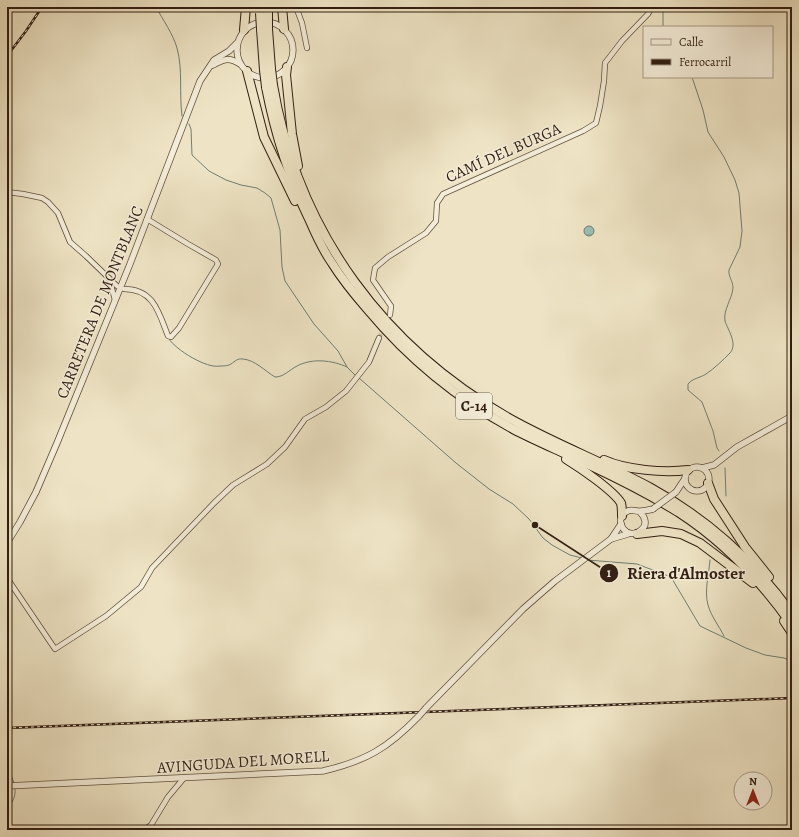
<svg xmlns="http://www.w3.org/2000/svg" width="799" height="837" font-family="Alegreya,serif">
	<style>
		.water { fill: url(#water-ripples); stroke: #6f7e73 }
		.lines { fill: none; stroke-linecap: round; stroke-linejoin: round }
		.stream { stroke: #6f7e73; stroke-width: 1 }
		.minor-tunnel { stroke: #c8bca1; stroke-width: 4.5; stroke-dasharray: 4.5 2; stroke-linecap: butt }
		.minor-casing { stroke: #60503e; stroke-width: 6 }
		.tertiary-casing { stroke: #60503e; stroke-width: 7 }
		.motorway-casing { stroke: #311e11; stroke-width: 10 }
		.minor { stroke: #f4edd9; stroke-width: 4.5 }
		.tertiary { stroke: #f4edd9; stroke-width: 5.5 }
		.motorway { stroke: #eee4c5; stroke-width: 8 }
		.rail-casing { stroke: #311e11; stroke-width: 2.5 }
		.rail { stroke: #f4edd9; stroke-width: 1; stroke-dasharray: 3; stroke-linecap: butt }
		.tertiary-bridge-casing { stroke: #60503e; stroke-width: 7; stroke-linecap: butt }
		.motorway-bridge-casing { stroke: #311e11; stroke-width: 10; stroke-linecap: butt }
		.tertiary-bridge { stroke: #f4edd9; stroke-width: 5.5 }
		.motorway-bridge { stroke: #eee4c5; stroke-width: 8 }
		.labels { text-anchor: middle; stroke-width: 3; stroke-linejoin: round; paint-order: stroke }
		.shield { fill: #f4edd9; stroke: #6c5c4d; stroke-width: 1 }
		.shield-label { font-size: 15px; font-weight: bold; fill: #311e11 }
		.street-label { font-size: 16px; fill: #311e11; stroke: #f4edd9 }
		.leader { fill: none; stroke: #311e11; stroke-width: 1.5 }
		.callout-dot { fill: #311e11; stroke: #f4edd9; stroke-width: 1.5 }
		.mark-label { font-size: 12px; text-anchor: middle; font-weight: bold; fill: #fff }
		.callout-label { font-size: 17px; text-anchor: middle; font-weight: bold; fill: #311e11; stroke: #f4edd9; stroke-width: 3; stroke-linejoin: round; paint-order: stroke }
	</style>
	<defs>
		<pattern id="water-ripples" width="26" height="14" patternUnits="userSpaceOnUse"><rect width="26" height="14" fill="#99beb5"/><path d="M2 4q2-2 4 0t4 0M15 11q2-2 4 0t4 0" fill="none" stroke="#84a39b"/></pattern>
	</defs>
	<rect width="100%" height="100%" fill="#eee4c5"/>
	<filter id="stains"><feTurbulence type="fractalNoise" baseFrequency=".005" numOctaves="4"/><feColorMatrix values="0 0 0 0 .2 0 0 0 0 .09 0 0 0 0 .02 0 0 0 .5 -.17"/></filter>
	<radialGradient id="worn" r=".72"><stop offset=".6" stop-color="#630" stop-opacity="0"/><stop offset="1" stop-color="#630" stop-opacity=".3"/></radialGradient>
	<!-- water -->
	<circle class="water" cx="589" cy="231" r="5"/>
	<g class="lines">
		<!-- stream -->
		<g class="stream">
			<path d="M156,7C163,20 173,34 177,48C183,70 179,94 182,116"/>
			<polyline points="663,27 663,7"/>
			<path d="M692,77L703,110L708,132L724,157L735,180L739,193L742,231L740,247L729,270C728,276 733,281 733,288C732,299 723,310 725,321C728,330 738,344 730,353C723,360 715,368 706,374C700,378 693,378 688,384V390L702,402L713,431L717,448L719,451"/>
			<polyline points="189,124 191,129 192,155 209,171 226,180 241,185 257,188 265,193 271,198 280,230 282,267 285,281 314,324 338,351 347,367 355,375"/>
			<path d="M169,339C176,350 207,369 220,366C222,366 226,366 229,365C234,363 236,358 243,359C255,360 265,371 275,377C284,377 289,370 297,366C312,358 332,360 347,367"/>
			<polyline points="359,378 456,463 489,489 513,504 529,519 543,538 552,545 570,555 582,558"/>
			<polyline points="725,468 726,496"/>
			<polyline points="587,560 637,564 671,577 700,626 746,648 765,655 784,658 792,661"/>
			<path d="M710,560C709,574 704,591 708,605C711,616 719,626 724,636"/>
			<polyline points="7,764 14,783"/>
			<path d="M7,809C12,803 16,797 15,789"/>
		</g>
		<!-- minor-tunnel -->
		<polyline class="minor-tunnel" points="379,338 384,327"/>
		<defs>
			<g id="minor">
				<polyline points="296,7 302,23 307,48"/>
				<polyline points="7,192 23,194 42,198 48,202 58,213 70,242 86,256 117,286"/>
				<polyline points="109,278 115,300"/>
				<path d="M124,289C154,289 159,313 168,336L171,337L179,328L218,264L216,260L188,244L147,219"/>
				<polyline points="390,315 391,306 373,280 375,268 388,257 426,233 436,221 437,203 443,194 583,131 596,123 600,106 604,81 605,63 622,41 648,14 652,7"/>
				<polyline points="7,578 55,649 106,616 141,587 152,568 214,503 233,485 267,464 285,447 305,419 326,407 346,391 369,362 379,338"/>
				<polyline points="144,830 151,825 168,797 184,778"/>
			</g>
			<g id="tertiary">
				<circle cx="265" cy="50" r="28"/>
				<path d="M213,65C224,59 229,57 240,64"/>
				<circle cx="697" cy="479" r="12"/>
				<polyline points="702,468 714,465 737,447 792,416"/>
				<polyline points="676,492 684,480"/>
				<path d="M640,512C645,517 648,525 641,530C628,542 612,521 626,512C631,508 636,512 641,511C645,511 649,510 653,509"/>
				<polyline points="611,539 621,524"/>
				<polyline points="7,543 20,522 36,492 57,443 130,264 200,81 214,60 229,51 237,43"/>
				<polyline points="426,708 523,609 555,581 611,539 628,534"/>
				<path d="M7,786L323,771C366,761 388,748 419,716"/>
			</g>
			<g id="motorway">
				<polyline points="282,7 284,29"/>
				<polyline points="261,29 264,70"/>
				<polyline points="268,29 271,69"/>
				<polyline points="244,30 246,7"/>
				<polyline points="287,67 286,75 292,134 298,166"/>
				<polyline points="247,71 264,137 295,201"/>
				<path d="M273,85C298,233 385,350 516,422C560,446 607,464 651,488C707,519 755,562 792,614"/>
				<path d="M266,87C275,134 289,178 310,221C316,235 323,250 332,263C342,279 355,295 368,310C409,359 456,398 513,429C538,442 565,453 591,466C621,480 650,495 678,512C723,541 761,581 792,625"/>
				<path d="M566,459C579,467 613,490 621,503C622,507 622,512 622,516"/>
				<path d="M604,460C626,470 664,473 688,470"/>
				<polyline points="708,483 714,499 745,547 769,577"/>
				<polyline points="637,534 662,531 681,534 700,543 753,583"/>
				<polyline points="784,621 792,633"/>
			</g>
		</defs>
		<!-- minor casing -->
		<use href="#minor" class="minor-casing"/>
		<!-- tertiary casing -->
		<use href="#tertiary" class="tertiary-casing"/>
		<!-- motorway casing -->
		<use href="#motorway" class="motorway-casing"/>
		<!-- minor -->
		<use href="#minor" class="minor"/>
		<!-- tertiary -->
		<use href="#tertiary" class="tertiary"/>
		<!-- motorway -->
		<use href="#motorway" class="motorway"/>
		<defs>
			<g id="rail">
				<polyline points="7,56 26,31 42,7"/>
				<polyline points="7,728 792,698"/>
			</g>
		</defs>
		<!-- rail casing -->
		<use href="#rail" class="rail-casing"/>
		<!-- rail -->
		<use href="#rail" class="rail"/>
		<defs>
			<g id="tertiary-bridge">
				<polyline points="653,509 676,492"/>
				<polyline points="419,716 426,708"/>
			</g>
			<g id="motorway-bridge">
				<polyline points="268,12 268,29"/>
				<polyline points="260,13 261,29"/>
				<polyline points="271,69 273,85"/>
				<polyline points="264,70 266,87"/>
			</g>
		</defs>
		<!-- tertiary-bridge casing -->
		<use href="#tertiary-bridge" class="tertiary-bridge-casing"/>
		<!-- motorway-bridge casing -->
		<use href="#motorway-bridge" class="motorway-bridge-casing"/>
		<!-- tertiary-bridge -->
		<use href="#tertiary-bridge" class="tertiary-bridge"/>
		<!-- motorway-bridge -->
		<use href="#motorway-bridge" class="motorway-bridge"/>
	</g>
	<g class="labels">
		<!-- shield labels -->
		<rect class="shield" x="456" y="393" width="36" height="26" rx="3"/>
		<g class="shield-label">
			<text x="474" y="411">C-14</text>
		</g>
		<!-- street labels -->
		<g class="street-label">
			<text transform="translate(503 152) rotate(-24)" y="6">CAMÍ DEL BURGA</text>
			<text transform="translate(99 302) rotate(-68)" y="6">CARRETERA DE MONTBLANC</text>
			<text transform="translate(243 761) rotate(-4)" y="6">AVINGUDA DEL MORELL</text>
		</g>
	</g>
	<!-- callouts -->
	<path class="leader" d="M535 525L609 573"/>
	<g class="callout-dot">
		<circle cx="535" cy="525" r="4"/>
		<circle cx="609" cy="573" r="10"/>
	</g>
	<g class="mark-label">
		<text x="609" y="577">1</text>
	</g>
	<g class="callout-label">
		<text x="686" y="579">Riera d'Almoster</text>
	</g>
	<!-- margin -->
	<rect width="799" height="837" fill="none" stroke="#eee4c5" stroke-width="24"/>
	<rect x="8" y="8" width="783" height="821" fill="none" stroke="#311e11" stroke-width="2"/>
	<rect x="12" y="12" width="775" height="813" fill="none" stroke="#311e11"/>
	<!-- legend -->
	<rect x="643" y="26" width="130" height="52" fill="#f4edd9" stroke="#a69a89"/>
	<rect x="651" y="39" width="20" height="6" fill="#f4edd9" stroke="#a69a89"/>
	<text x="679" y="46" font-size="12" fill="#311e11">Calle</text>
	<rect x="651" y="59" width="20" height="6" fill="#311e11" stroke="#a69a89"/>
	<text x="679" y="66" font-size="12" fill="#311e11">Ferrocarril</text>
	<!-- north arrow -->
	<g transform="translate(753 791)"><circle r="19" fill="#f4edd9" stroke="#a69a89"/>
	<path d="M0-3L7 15L0 10L-7 15Z" fill="#8f2418"/>
	<text y="-6" font-size="11" font-weight="bold" text-anchor="middle" fill="#311e11">N</text>
	</g>
	<rect width="100%" height="100%" filter="url(#stains)"/>
	<rect width="100%" height="100%" fill="url(#worn)"/>
</svg>
